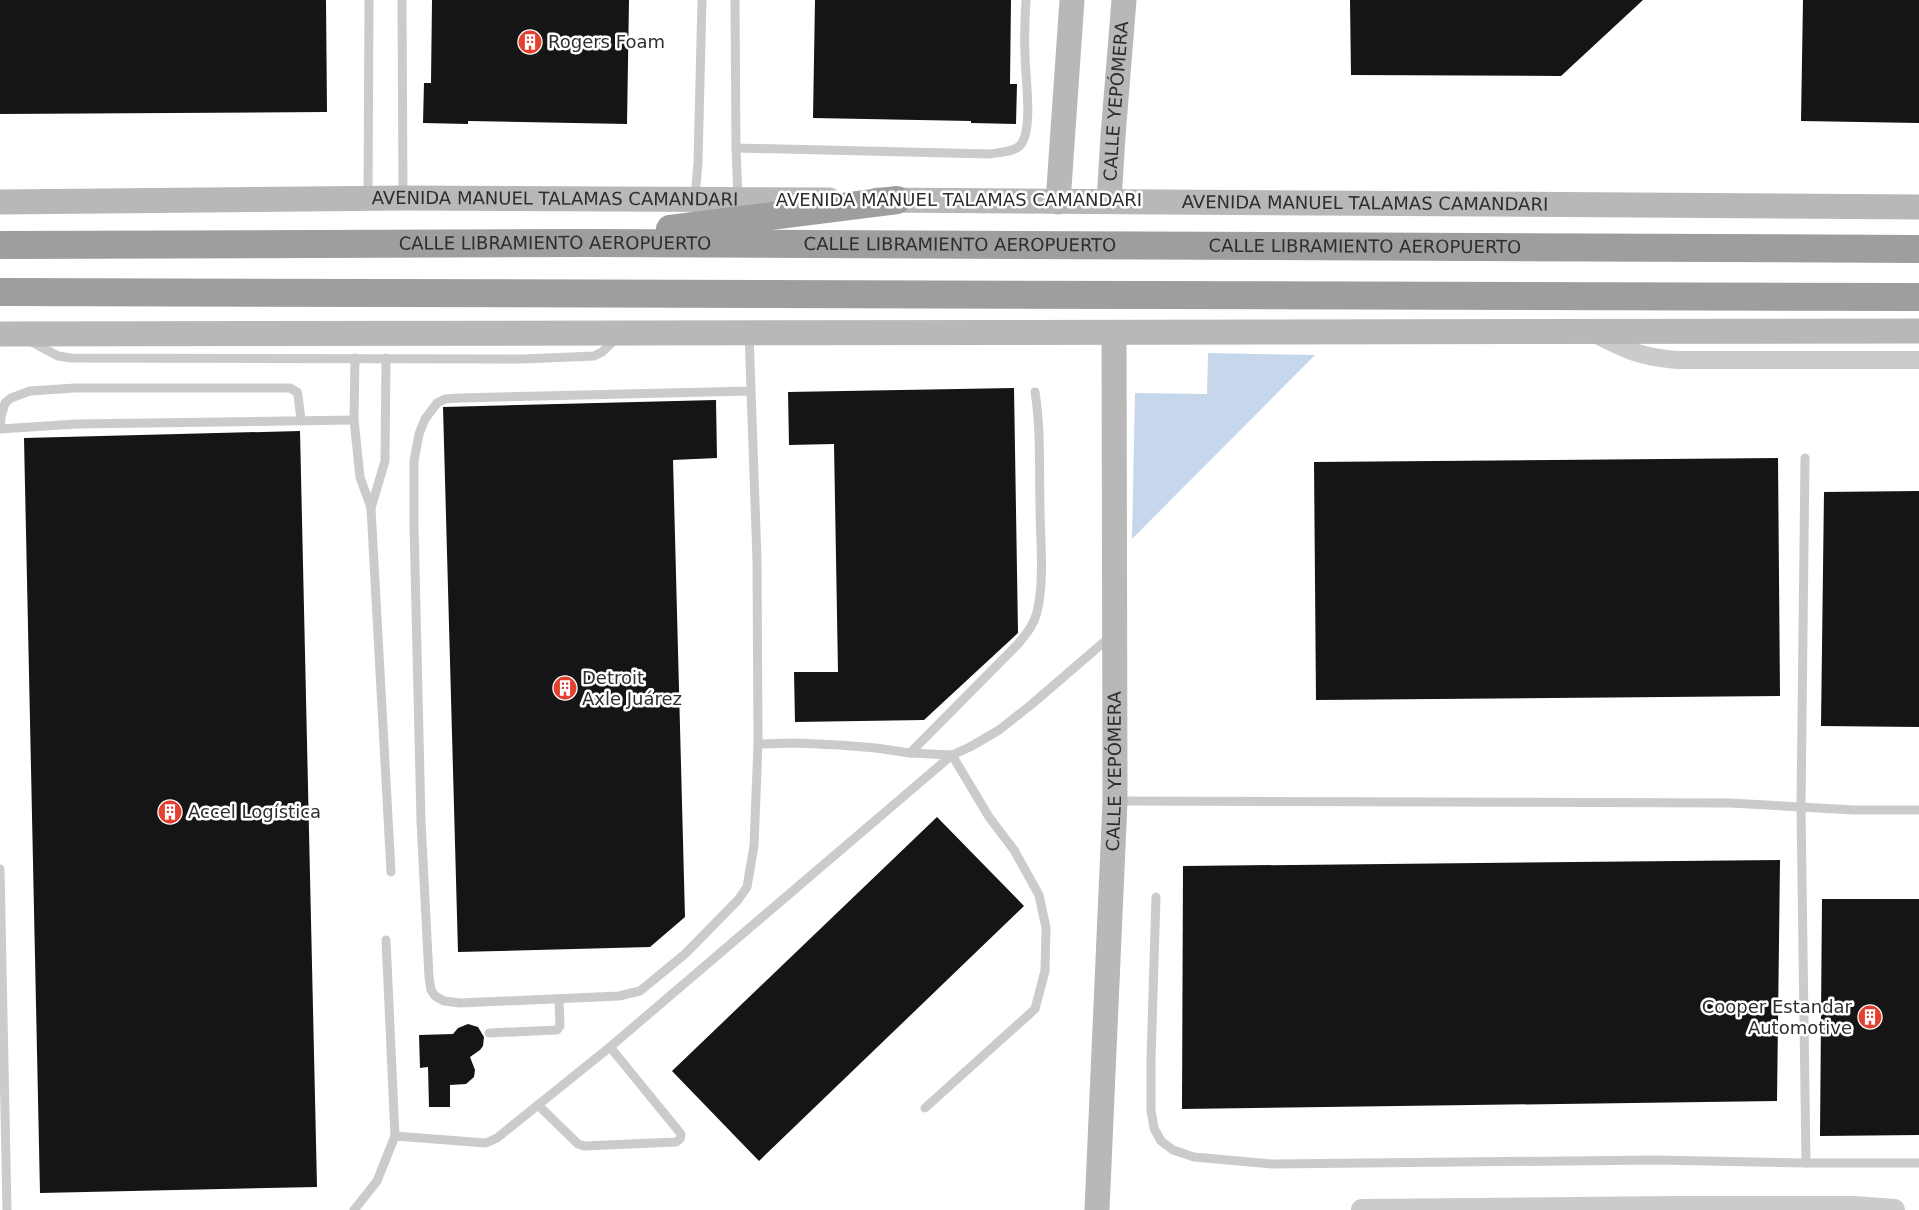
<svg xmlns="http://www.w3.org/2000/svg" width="1919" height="1210" font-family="'DejaVu Sans',sans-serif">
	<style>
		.water { fill: #c7d7eb }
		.building { fill: #151515 }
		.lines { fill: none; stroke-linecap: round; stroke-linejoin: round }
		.service { stroke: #cbcbcb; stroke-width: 9 }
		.minor { stroke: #cbcbcb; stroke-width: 18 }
		.tertiary { stroke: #cbcbcb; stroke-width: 22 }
		.secondary { stroke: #b8b8b8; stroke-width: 25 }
		.trunk { stroke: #9e9e9e; stroke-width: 28 }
		.labels { text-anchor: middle; stroke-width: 5; stroke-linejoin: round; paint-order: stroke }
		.poi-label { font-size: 18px; fill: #2e2e2e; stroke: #fff; text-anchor: start }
		.street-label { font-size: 18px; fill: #2e2e2e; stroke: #fff }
	</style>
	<rect width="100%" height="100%" fill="#fff"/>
	<!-- water -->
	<polygon class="water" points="1208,353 1315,355 1132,539 1135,393 1207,394"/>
	<!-- building -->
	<g class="building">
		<polygon points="0,0 326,0 327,112 0,114"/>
		<polygon points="432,0 629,0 627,124 468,121 468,124 423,123 424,83 431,83"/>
		<polygon points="815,0 1011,0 1010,84 1017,84 1016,124 971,123 971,121 813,118"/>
		<polygon points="1350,0 1643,0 1561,76 1351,75"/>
		<polygon points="1803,0 1919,0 1919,123 1801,121"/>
		<polygon points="1014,388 1018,633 924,720 795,722 794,672 838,672 834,444 789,445 788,392"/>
		<polygon points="716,400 717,458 673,460 685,917 650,947 458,952 443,407"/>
		<polygon points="300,431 317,1187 40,1193 24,438"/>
		<polygon points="1778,458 1780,696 1316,700 1314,462"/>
		<polygon points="1919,491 1919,727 1821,726 1824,492"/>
		<polygon points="937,817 1024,906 759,1161 672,1071"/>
		<polygon points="1780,860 1777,1101 1182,1109 1183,866"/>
		<polygon points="1822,899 1919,899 1919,1135 1820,1136"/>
		<polygon points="468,1024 478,1027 484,1037 483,1046 480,1050 470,1057 475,1070 474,1077 466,1084 450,1085 450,1107 429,1107 428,1067 420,1068 419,1035 453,1034 458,1028"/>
	</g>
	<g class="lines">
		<!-- service -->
		<g class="service">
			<polyline points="402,0 403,197"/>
			<polyline points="735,0 736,148 738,198"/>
			<path d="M736,148L990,154C1000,152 1017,152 1022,143C1033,125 1025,76 1025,54C1024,36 1025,18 1026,0"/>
			<polyline points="368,197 369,0"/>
			<polyline points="695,198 698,162 702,0"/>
			<polyline points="749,333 757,560 758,744 754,846 747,887 738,900 685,954 640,991 619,996 460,1003 444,1001 435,996 431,990 429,977 421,821 414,524 414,461 419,434 425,419 437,403 445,399 459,398 751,391"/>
			<polyline points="28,340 58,356 71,358 523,359 594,356 602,352 617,338"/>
			<polyline points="355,358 354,420 360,477 371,508 391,872"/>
			<polyline points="0,429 76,424 354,420"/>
			<polyline points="0,429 1,417 5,403 11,398 30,391 75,388 290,388 297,392 298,395 301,420"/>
			<polyline points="1805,458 1801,807 1854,810 1919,810"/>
			<polyline points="371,508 385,461 386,358"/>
			<polyline points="758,744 794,743 839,745 876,748 910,753 952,755 970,747 999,730 1032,704 1111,636"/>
			<path d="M910,753L1018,644C1026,634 1034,625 1037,612C1045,578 1040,540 1040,506C1039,468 1041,429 1035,392"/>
			<polyline points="1118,801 1730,803 1801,807 1806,1163 1919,1163"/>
			<polyline points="0,869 7,1210"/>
			<polyline points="1156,897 1151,1060 1151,1110 1154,1128 1161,1141 1173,1150 1194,1157 1273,1164 1656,1160 1806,1163"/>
			<polyline points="386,940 395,1136"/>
			<polyline points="489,1033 557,1030 560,1026 559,1000"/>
			<polyline points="538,1105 578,1144 584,1146 676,1142 680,1139 681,1134 610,1047"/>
			<polyline points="354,1210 377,1181 395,1136 486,1143 497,1138 610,1047 952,755 989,817 1014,850 1039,895 1046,928 1045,971 1035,1009 925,1108"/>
		</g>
		<!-- minor -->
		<path class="minor" d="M1593,333C1626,350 1640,357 1677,360H1919"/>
		<!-- tertiary -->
		<polyline class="tertiary" points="1362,1210 1672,1207 1854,1207 1894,1210"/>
		<!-- secondary -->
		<g class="secondary">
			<path id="s1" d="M877,200L1919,207"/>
			<path id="s2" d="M1109,201L1113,136L1124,0"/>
			<path id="s3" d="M0,202L403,198L829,200"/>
			<polyline points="1058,202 1072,0"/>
			<polyline points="0,334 1919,331"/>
			<path id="s4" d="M1097,1210L1115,801L1114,333"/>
		</g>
		<!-- trunk -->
		<g class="trunk">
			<polyline points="670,229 897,200"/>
			<path id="s5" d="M0,245L587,243L1919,249"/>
			<polyline points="0,292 1919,297"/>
		</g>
	</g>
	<!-- icons -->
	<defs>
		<symbol id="building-disc" viewBox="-11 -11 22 22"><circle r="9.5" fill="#e44030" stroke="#fff"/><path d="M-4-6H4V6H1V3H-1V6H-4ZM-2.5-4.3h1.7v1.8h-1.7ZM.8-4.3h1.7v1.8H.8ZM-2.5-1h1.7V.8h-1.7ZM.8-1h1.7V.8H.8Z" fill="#fff"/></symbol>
	</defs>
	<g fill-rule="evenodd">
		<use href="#building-disc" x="516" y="28" width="28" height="28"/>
		<use href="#building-disc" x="551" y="674" width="28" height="28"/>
		<use href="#building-disc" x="156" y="798" width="28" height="28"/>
		<use href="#building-disc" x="1856" y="1003" width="28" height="28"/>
	</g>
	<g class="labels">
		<!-- poi labels -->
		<g class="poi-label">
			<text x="548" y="48">Rogers Foam</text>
			<text x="582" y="684">Detroit<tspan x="582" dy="21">Axle Juárez</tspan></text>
			<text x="188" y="818">Accel Logística</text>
			<text x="1852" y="1013" text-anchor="end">Cooper Estandar<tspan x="1852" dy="21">Automotive</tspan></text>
		</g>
		<!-- street labels -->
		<g class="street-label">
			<text dy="6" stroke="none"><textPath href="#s2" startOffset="100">CALLE YEPÓMERA</textPath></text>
			<text dy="6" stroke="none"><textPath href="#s3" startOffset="555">AVENIDA MANUEL TALAMAS CAMANDARI</textPath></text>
			<text x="959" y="206">AVENIDA MANUEL TALAMAS CAMANDARI</text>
			<text dy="6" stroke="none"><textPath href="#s1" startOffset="488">AVENIDA MANUEL TALAMAS CAMANDARI</textPath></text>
			<text dy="6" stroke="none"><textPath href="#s5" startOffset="555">CALLE LIBRAMIENTO AEROPUERTO</textPath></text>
			<text dy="6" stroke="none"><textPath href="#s5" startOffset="960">CALLE LIBRAMIENTO AEROPUERTO</textPath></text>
			<text dy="6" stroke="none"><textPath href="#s5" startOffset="1365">CALLE LIBRAMIENTO AEROPUERTO</textPath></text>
			<text dy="6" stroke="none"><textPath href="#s4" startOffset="439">CALLE YEPÓMERA</textPath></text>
		</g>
	</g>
</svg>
